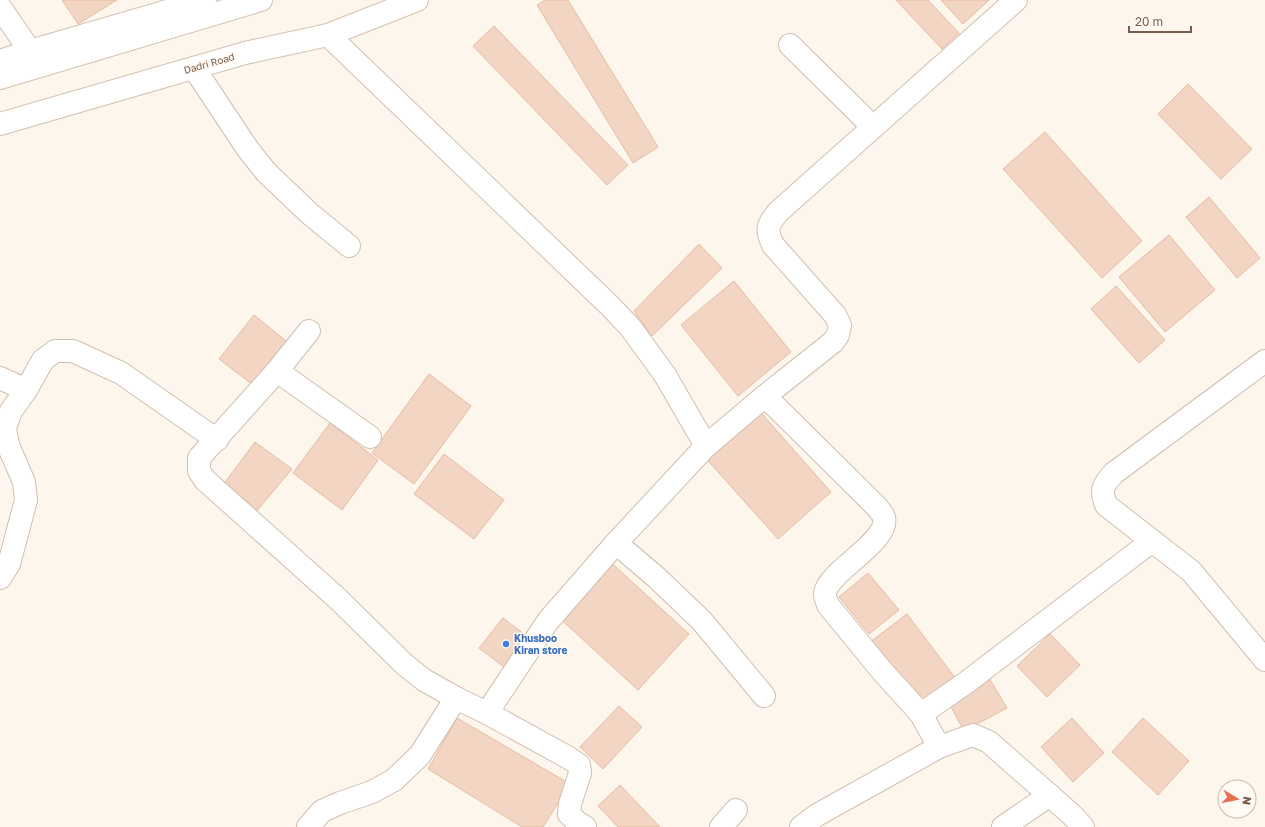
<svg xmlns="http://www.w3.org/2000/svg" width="1265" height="827" font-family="'Golos Text',sans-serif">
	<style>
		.building { fill: #f3d5c3; stroke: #e6bba3 }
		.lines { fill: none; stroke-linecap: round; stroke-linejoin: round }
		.street-casing { stroke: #d1beb0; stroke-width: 24 }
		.secondary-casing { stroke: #d6c0b0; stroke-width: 24 }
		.street { stroke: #fff; stroke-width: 22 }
		.secondary { stroke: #fff; stroke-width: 22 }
		.shop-dot { fill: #3f7fe0; stroke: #fffaf3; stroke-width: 1.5 }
		.labels { text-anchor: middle; stroke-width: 3; stroke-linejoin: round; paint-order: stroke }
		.street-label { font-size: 10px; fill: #7a5c4d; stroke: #fffaf3 }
		.shop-label { font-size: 10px; font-weight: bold; fill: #366cbe; stroke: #fffaf3; text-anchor: start }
	</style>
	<rect width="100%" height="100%" fill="#fdf6ec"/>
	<!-- building -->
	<g class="building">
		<polygon points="62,0 117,0 78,24"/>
		<polygon points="545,0 568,0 658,147 633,163 537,5"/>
		<polygon points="896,0 928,0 959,33 942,49"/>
		<polygon points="941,0 989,0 963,24"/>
		<polygon points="494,26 628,165 607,185 473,46"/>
		<polygon points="1188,84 1252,149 1221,179 1158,114"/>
		<polygon points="1045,132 1142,241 1102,278 1003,169"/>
		<polygon points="1209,197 1260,258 1237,278 1186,217"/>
		<polygon points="1169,235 1215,290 1165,332 1119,277"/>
		<polygon points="699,244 722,268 652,336 634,311"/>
		<polygon points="734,281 791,352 738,396 681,325"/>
		<polygon points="1116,286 1165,340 1139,363 1091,309"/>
		<polygon points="254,315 291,345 257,388 219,359"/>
		<polygon points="429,374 471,406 414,484 372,453"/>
		<polygon points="755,406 831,492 778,539 702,454"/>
		<polygon points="330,423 378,460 342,510 293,473"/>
		<polygon points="255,442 292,469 255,513 223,485"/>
		<polygon points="444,454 504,500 474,539 414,494"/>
		<polygon points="606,558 689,634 638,690 555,614"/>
		<polygon points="868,573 899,610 869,634 839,597"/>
		<polygon points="907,614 956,679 919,706 870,642"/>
		<polygon points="503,618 532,640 508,670 479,648"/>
		<polygon points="1050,634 1080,665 1047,697 1017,666"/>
		<polygon points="989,678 1007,708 964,731 948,701"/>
		<polygon points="619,706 642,727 603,769 580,747"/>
		<polygon points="457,718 570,784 543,827 522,827 428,769"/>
		<polygon points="1072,718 1104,753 1073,782 1041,747"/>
		<polygon points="1143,718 1189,761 1158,795 1112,752"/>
		<polygon points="620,785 660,827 618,827 598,806"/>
	</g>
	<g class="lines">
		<defs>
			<g id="street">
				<polyline points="0,7 30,51"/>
				<polyline points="328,35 609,305 630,327 665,375 706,446"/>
				<polyline points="790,45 873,127"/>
				<polyline points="194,68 247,148 266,172 309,213 349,246"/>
				<path d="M1265,361L1114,473C1103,485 1100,489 1106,505L1191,571L1265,660"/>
				<polyline points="277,371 370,437"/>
				<polyline points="0,378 26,390"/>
				<path d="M765,396L877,507C879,510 883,514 884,517C890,542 829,570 825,593C824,596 827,601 828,605L882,671L921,714L939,747L973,735L989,742L1072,815L1083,827"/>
				<polyline points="616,543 657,578 702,621 764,696"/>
				<polyline points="0,578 9,564 26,500 24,482 8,445 5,428 11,411 26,390 43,360 55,351 73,351 121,373 217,440"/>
				<polyline points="456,698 487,713 569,758 579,765 580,773 570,804 569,814 577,822 585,827"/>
				<path d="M487,713L548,621L616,543L706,446L765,396L833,342L838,335L840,325L835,315L773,245C765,228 768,225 778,212L1016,0"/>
				<polyline points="921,714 967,682 1152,541"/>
				<polyline points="308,827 322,811 340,803 372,792 394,780 420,755 456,698 424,680 404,664 338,599 205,480 199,471 199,458 277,371 309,331"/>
				<polyline points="721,827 736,810"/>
				<polyline points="801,827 817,815 939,747"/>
				<polyline points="1003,827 1050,795"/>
			</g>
			<g id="secondary">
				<polyline points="0,61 30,51 205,0"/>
				<polyline points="0,78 261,0"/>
				<polyline points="0,124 245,53 328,35 417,0"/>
			</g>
		</defs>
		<!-- street casing -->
		<use href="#street" class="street-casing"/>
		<!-- secondary casing -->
		<use href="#secondary" class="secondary-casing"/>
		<!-- street -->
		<use href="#street" class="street"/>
		<!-- secondary -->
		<use href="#secondary" class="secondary"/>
	</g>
	<!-- markers -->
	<circle class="shop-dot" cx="506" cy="644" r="4"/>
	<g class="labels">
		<!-- street labels -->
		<g class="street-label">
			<text transform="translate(209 63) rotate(-16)" y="4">Dadri Road</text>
		</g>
		<!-- shop labels -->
		<g class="shop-label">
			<text x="514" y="642">Khusboo<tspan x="514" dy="12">Kiran store</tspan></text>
		</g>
	</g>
	<!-- north arrow -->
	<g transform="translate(1237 799) rotate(100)"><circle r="19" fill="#fffaf3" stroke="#cabbb1"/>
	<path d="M0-3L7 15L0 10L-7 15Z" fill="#e76f51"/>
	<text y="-6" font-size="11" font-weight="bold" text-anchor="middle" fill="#7a5c4d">N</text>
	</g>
	<!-- scale -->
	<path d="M1129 26v6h62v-6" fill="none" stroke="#7a5c4d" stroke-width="2"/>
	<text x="1135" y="26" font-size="12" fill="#7a5c4d" stroke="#fffaf3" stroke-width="3" paint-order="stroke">20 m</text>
</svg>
